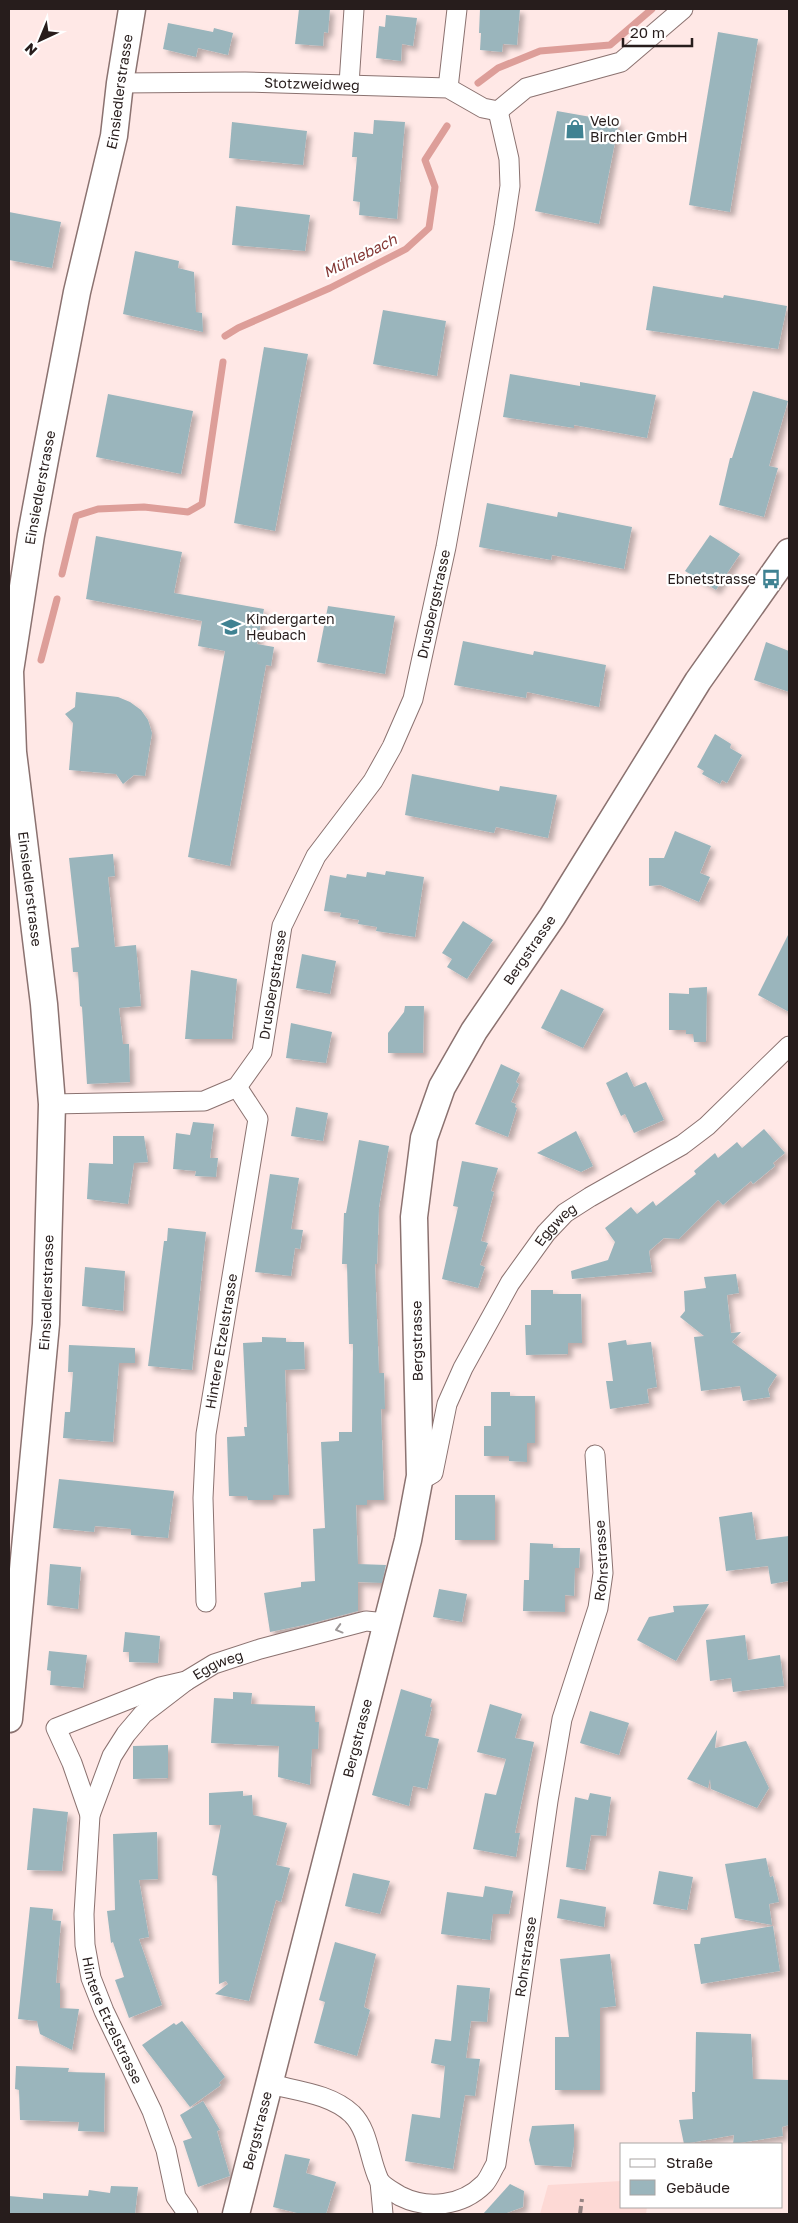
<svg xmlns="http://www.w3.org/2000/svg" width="798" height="2223" font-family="'Golos Text',sans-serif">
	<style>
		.built { fill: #fdd9d5 }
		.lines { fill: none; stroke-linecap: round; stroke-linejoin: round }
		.stream { stroke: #dd9e99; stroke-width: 7 }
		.building { fill: #9ab5bc; filter: url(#shadow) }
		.street-casing { stroke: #8b7270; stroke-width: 21 }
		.secondary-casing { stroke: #8b7270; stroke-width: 29 }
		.street { stroke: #fff; stroke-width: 19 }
		.secondary { stroke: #fff; stroke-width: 26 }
		.rail { stroke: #958483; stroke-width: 4; stroke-dasharray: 8 4; stroke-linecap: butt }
		.oneway { stroke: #9e9999 }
		.labels { text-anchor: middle; stroke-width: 4.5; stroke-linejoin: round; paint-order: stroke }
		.street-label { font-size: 14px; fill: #271d1c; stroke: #fff }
		.poi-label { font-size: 14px; fill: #271d1c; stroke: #fff; text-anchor: start }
		.water-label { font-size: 15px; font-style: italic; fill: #843835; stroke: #fff }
	</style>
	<defs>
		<filter id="shadow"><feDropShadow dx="4.5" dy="4.5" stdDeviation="2.5" flood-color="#0004"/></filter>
	</defs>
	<rect width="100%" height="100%" fill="#ffe8e6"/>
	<!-- built -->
	<polygon class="built" points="622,2181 622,2207 647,2207 646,2214 540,2214 548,2185"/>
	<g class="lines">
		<!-- stream -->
		<g class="stream">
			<polyline points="478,83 498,68 540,51 610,45 652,9"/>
			<polyline points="225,336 238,328 330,288 406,249 429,228 435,187 425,160 447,126"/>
			<polyline points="62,574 76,516 98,509 144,507 188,512 202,504 223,362"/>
			<polyline points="41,660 57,599"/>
		</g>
	</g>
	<!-- building -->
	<g class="building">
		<polygon points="299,9 330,9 328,33 324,32 323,46 295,44"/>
		<polygon points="480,9 520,9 517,45 503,44 502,52 480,50 481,33 479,33"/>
		<polygon points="386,15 417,18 413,46 402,44 401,61 376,58 379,26 385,27"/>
		<polygon points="168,23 213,32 214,28 233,33 228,55 198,48 196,57 163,49"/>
		<polygon points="718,32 758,39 730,212 689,205"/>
		<polygon points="557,111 619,122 599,224 535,211"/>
		<polygon points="374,120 405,122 397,219 359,215 360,202 353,201 357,157 352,157 354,132 373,134"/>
		<polygon points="232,122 307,131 303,165 229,158"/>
		<polygon points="236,206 310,215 305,251 232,245"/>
		<polygon points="9,212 61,222 52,268 9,260"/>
		<polygon points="135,251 179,261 178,268 194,272 196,312 202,313 203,332 123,314"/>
		<polygon points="653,286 723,298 724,295 787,306 778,349 646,330"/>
		<polygon points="383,310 446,321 437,376 373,364"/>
		<polygon points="264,347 308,354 275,531 234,523"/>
		<polygon points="510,374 580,386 580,382 656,395 647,438 574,425 574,428 503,417"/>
		<polygon points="753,391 788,401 769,466 778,468 764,517 719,505 730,458 732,458"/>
		<polygon points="108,394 193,411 181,474 96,457"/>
		<polygon points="487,503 557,517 558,512 632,527 624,569 552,555 551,560 479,547"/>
		<polygon points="710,535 740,554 716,590 685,571"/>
		<polygon points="96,536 182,552 174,593 264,609 257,644 274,647 271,666 266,665 230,866 188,857 225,651 198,646 202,621 86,599"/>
		<polygon points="328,606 395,616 385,674 317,662"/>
		<polygon points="463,641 533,655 534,651 606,665 599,707 527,692 526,698 454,685"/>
		<polygon points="766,642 789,651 789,692 754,680"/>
		<polygon points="76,692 118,697 130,702 141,710 148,720 152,733 145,776 134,775 123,784 116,774 69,770 73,723 65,714 75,707"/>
		<polygon points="715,734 731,744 730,748 742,755 727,783 722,780 720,784 702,774 704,771 697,767"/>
		<polygon points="412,774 499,791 500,786 557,795 548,838 496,827 494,833 405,815"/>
		<polygon points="675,831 711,846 700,873 710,877 699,902 660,885 649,886 649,858 664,858"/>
		<polygon points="113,854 115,876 108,877 115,947 136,945 141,1006 119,1008 123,1044 129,1044 130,1082 87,1084 82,1007 80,1006 78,972 73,972 71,948 79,947 69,858"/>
		<polygon points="386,871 424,877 415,937 376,931 377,927 358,924 359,920 340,917 341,913 324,911 330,875 346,878 347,874 366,877 367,872 385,875"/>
		<polygon points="463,921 493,940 467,979 447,967 452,959 442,953"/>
		<polygon points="789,933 789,1012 758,995"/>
		<polygon points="302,954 336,961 330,994 296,988"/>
		<polygon points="191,970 237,979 232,1039 185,1039"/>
		<polygon points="707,987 706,1042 694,1042 693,1034 686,1034 686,1030 669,1030 669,993 689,994 689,988"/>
		<polygon points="561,989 604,1009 583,1048 541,1028"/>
		<polygon points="405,1006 424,1006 423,1053 388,1053 388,1033 404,1012"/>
		<polygon points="291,1023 332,1032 326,1063 286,1058"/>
		<polygon points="501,1064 520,1073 516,1082 519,1084 511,1102 516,1104 515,1107 517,1108 508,1137 475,1124"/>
		<polygon points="627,1072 634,1087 646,1082 664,1120 634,1133 625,1114 621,1116 606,1083"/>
		<polygon points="296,1107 328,1113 323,1141 291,1136"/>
		<polygon points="193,1122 214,1124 210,1158 218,1158 216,1177 195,1176 196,1171 173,1169 176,1133 190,1135"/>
		<polygon points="764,1129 785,1153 773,1163 775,1166 753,1184 751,1181 723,1205 718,1200 679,1239 664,1238 649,1251 652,1272 572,1279 571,1271 608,1260 615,1242 605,1228 631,1207 637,1214 653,1201 656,1206 696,1174 694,1171 715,1153 718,1158 737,1142 742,1148"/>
		<polygon points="576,1131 593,1166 581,1172 537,1153"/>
		<polygon points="113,1136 144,1136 148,1162 134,1163 128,1204 87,1199 89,1163 113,1164"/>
		<polygon points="359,1140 389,1146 379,1207 377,1264 375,1264 379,1373 384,1373 385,1409 381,1409 384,1500 367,1500 367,1505 356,1505 358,1564 386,1565 382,1583 358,1582 358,1611 309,1624 270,1632 264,1593 301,1587 301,1582 315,1581 313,1529 325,1528 321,1442 339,1441 339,1432 352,1432 353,1344 349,1344 347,1264 342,1264 344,1213 346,1213"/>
		<polygon points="462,1161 498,1168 491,1191 494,1192 481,1241 488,1243 480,1265 485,1267 478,1288 442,1279 458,1207 453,1206"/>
		<polygon points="270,1174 299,1178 291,1229 303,1230 300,1249 295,1248 291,1276 255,1272"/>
		<polygon points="168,1228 206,1232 192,1370 148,1366 164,1241 167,1241"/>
		<polygon points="85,1267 125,1271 123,1311 82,1306"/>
		<polygon points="736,1274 739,1293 727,1295 731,1333 741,1332 732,1342 777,1375 768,1389 770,1397 743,1401 740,1386 701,1391 694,1337 704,1336 680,1317 685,1311 684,1291 706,1288 704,1277"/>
		<polygon points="531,1290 553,1290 553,1294 581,1294 582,1343 568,1343 568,1354 526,1355 525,1325 531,1325"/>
		<polygon points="262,1337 286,1338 286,1342 304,1342 305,1369 285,1370 289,1495 273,1495 273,1500 248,1500 247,1496 229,1496 227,1437 245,1436 244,1427 247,1427 243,1343 262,1342"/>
		<polygon points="626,1340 627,1345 651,1342 657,1387 647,1389 649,1403 610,1409 606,1381 613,1381 608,1343"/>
		<polygon points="69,1345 135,1348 135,1363 119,1363 113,1442 63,1438 65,1412 70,1412 73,1372 68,1372"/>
		<polygon points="491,1392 510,1392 510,1396 535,1396 535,1443 527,1443 527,1462 509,1461 509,1456 484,1456 484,1426 491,1426"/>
		<polygon points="59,1479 174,1491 168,1538 131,1535 131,1529 95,1526 94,1532 53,1528"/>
		<rect x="455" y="1495" width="40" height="45"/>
		<polygon points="752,1512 756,1540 789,1536 789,1581 771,1584 768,1566 726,1571 719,1517"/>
		<polygon points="530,1543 553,1544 553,1548 580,1548 579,1568 575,1568 574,1596 565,1595 565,1612 523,1611 524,1580 529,1580"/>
		<polygon points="50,1564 81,1567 78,1609 47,1605"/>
		<polygon points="439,1589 467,1594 462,1622 433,1617"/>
		<polygon points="709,1604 676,1661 637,1640 649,1617 674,1612 673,1606"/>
		<polygon points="125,1632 160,1636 158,1663 129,1662 129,1652 123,1652"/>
		<polygon points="745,1635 748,1660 780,1655 784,1686 733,1692 731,1678 710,1681 706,1640"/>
		<polygon points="49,1651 87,1655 83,1688 50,1685 51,1671 47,1670"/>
		<polygon points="401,1689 432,1699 430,1707 432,1707 425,1736 439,1739 427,1789 413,1786 409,1806 372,1795"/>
		<polygon points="233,1692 252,1693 251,1704 315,1706 315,1722 319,1722 318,1749 312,1749 310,1785 278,1777 279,1746 211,1743 214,1698 233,1699"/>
		<polygon points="490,1704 522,1714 515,1738 534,1742 515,1833 520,1833 516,1857 473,1849 485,1793 496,1795 506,1759 477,1752"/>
		<polygon points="590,1711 629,1723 619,1755 580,1743"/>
		<polygon points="717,1730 715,1748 746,1741 769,1788 757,1808 711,1789 710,1779 708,1788 687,1779"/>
		<polygon points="168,1745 168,1778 133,1779 133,1746"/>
		<polygon points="243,1791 243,1796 252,1795 253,1815 287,1823 276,1865 290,1868 281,1902 276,1900 249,2001 215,1994 228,1984 226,1981 219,1984 217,1876 212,1875 221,1825 209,1825 209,1793"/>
		<polygon points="590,1793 611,1797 606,1836 591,1835 585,1870 566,1867 575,1797 588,1800"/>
		<polygon points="33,1808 68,1812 62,1871 27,1870"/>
		<polygon points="157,1832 158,1879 139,1880 149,1937 139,1939 162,2005 129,2018 115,1980 124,1977 113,1942 111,1943 107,1911 115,1910 113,1834"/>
		<polygon points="766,1858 770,1877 773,1876 779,1902 769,1904 772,1925 735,1918 725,1864"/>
		<polygon points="659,1871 693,1877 687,1910 653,1904"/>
		<polygon points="353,1873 390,1881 380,1914 345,1906"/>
		<polygon points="485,1886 513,1891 509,1914 493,1914 490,1940 441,1934 447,1892 483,1897"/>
		<polygon points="560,1899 606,1907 604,1927 557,1918"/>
		<polygon points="30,1907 53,1909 52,1920 61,1921 56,1983 60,1983 60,2008 79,2009 72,2050 40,2034 37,2021 18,2019"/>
		<polygon points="773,1926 780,1971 701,1984 694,1944 700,1944 701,1938"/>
		<polygon points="335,1942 376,1954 364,2007 370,2010 357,2056 314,2043 325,2002 319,2000"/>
		<polygon points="610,1954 616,2006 600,2008 600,2090 555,2090 555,2037 569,2037 560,1959"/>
		<polygon points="457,1985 490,1988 487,2022 471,2021 466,2058 480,2059 475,2096 465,2095 453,2169 405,2161 412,2114 440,2118 445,2066 431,2063 435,2039 451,2041"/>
		<polygon points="182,2021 225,2077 219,2083 221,2085 190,2107 142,2045 174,2023 176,2025"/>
		<polygon points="696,2032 751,2034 753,2079 789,2080 789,2125 782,2127 783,2136 733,2144 734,2135 684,2144 679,2120 693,2119 692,2092 695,2092"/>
		<polygon points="16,2066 69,2068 68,2072 105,2073 104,2132 78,2131 79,2122 20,2120 19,2090 15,2089"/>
		<polygon points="203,2101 220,2130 217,2131 230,2176 198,2187 183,2141 192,2138 180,2115"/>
		<polygon points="574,2124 574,2146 571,2167 535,2165 529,2140 532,2126"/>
		<polygon points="285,2154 310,2159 306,2173 336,2182 326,2214 301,2214 273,2207"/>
		<polygon points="510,2184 524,2191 523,2207 504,2214 483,2214"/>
		<polygon points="111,2186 138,2187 135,2214 9,2214 9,2196 43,2199 43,2193 88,2196 89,2190 110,2193"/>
	</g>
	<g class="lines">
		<defs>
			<g id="street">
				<path id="s1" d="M120,83L245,82L448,88L483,108L498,111"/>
				<polyline points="349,84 354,9"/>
				<polyline points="448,88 457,9"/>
				<polyline points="498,111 526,88 621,62 683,9"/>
				<path id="s2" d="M52,1104L204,1101L237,1087L262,1052L282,926L316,856L373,781L392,747L413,699L446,547L504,226L510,186L509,159L498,111"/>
				<path id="s3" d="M420,1476H428L433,1473L447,1404L463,1368L510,1283L546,1233L565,1213L590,1197L682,1145L707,1126L789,1046"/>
				<path id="s4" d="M206,1602L203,1498L206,1434L258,1119L237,1087"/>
				<path id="s5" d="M186,1681L143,1714L126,1734L112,1756L90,1815L84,1914L85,1945L91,1978L104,2011L152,2111L166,2150L176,2197L188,2214"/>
				<path id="s6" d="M90,1815L72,1763L56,1728L160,1687L186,1681L214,1664L260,1649L366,1621L386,1623"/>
				<path id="s7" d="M270,2084C297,2091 331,2094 352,2114C369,2131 369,2159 379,2180C383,2187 394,2192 400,2196C428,2210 462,2206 484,2184C489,2179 492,2170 496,2164L548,1801L562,1719L598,1608L603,1573L595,1455"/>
				<polyline points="380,2182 383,2214"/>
			</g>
			<g id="secondary">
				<path id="s8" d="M9,1719L46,1324L52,1104L44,1004L13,752L10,671L31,535L46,454L77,292L114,136L120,83L132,9"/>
				<path id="s9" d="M236,2214L408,1540L420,1476L414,1217L424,1138L442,1087L474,1031L552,917L698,681L789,552"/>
			</g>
		</defs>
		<!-- street casing -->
		<use href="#street" class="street-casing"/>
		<!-- secondary casing -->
		<use href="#secondary" class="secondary-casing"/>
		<!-- street -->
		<use href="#street" class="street"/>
		<!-- secondary -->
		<use href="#secondary" class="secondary"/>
		<!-- rail -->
		<polyline class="rail" points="580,2214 582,2199"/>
	</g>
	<!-- one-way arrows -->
	<defs><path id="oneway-chevron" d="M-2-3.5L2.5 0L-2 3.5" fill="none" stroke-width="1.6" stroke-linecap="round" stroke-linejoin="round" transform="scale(1.25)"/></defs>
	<use class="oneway" href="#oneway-chevron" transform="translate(339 1629) rotate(165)"/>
	<!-- icons -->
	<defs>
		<symbol id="shop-bare" viewBox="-9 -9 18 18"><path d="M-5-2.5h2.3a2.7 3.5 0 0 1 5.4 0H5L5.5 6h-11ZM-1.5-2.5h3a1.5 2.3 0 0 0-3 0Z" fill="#3f8292" stroke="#fff" stroke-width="2.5" paint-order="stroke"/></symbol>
		<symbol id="bus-bare" viewBox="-9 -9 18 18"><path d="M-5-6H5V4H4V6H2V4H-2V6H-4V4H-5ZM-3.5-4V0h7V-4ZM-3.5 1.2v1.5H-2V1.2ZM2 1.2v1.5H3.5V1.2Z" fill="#3f8292" stroke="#fff" stroke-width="2.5" paint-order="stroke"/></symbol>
		<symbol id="school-bare" viewBox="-9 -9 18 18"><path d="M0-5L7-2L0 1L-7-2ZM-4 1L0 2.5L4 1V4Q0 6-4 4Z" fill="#3f8292" stroke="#fff" stroke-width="2.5" paint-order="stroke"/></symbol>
	</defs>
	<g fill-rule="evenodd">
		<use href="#shop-bare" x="561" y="115" width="28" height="28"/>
		<use href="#bus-bare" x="757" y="565" width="28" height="28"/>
		<use href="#school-bare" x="217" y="613" width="28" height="28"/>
	</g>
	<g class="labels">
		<!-- street labels -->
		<g class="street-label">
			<text dy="5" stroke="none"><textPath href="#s1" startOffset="192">Stotzweidweg</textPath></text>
			<text dy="5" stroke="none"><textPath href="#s8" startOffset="1642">Einsiedlerstrasse</textPath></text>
			<text dy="5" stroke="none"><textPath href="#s8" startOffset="1238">Einsiedlerstrasse</textPath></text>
			<text dy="5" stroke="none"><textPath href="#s2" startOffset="719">Drusbergstrasse</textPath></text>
			<text transform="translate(30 889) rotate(83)" y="5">Einsiedlerstrasse</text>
			<text dy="5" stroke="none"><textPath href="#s9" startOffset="1316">Bergstrasse</textPath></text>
			<text dy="5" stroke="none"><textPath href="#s2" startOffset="299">Drusbergstrasse</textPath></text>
			<text dy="5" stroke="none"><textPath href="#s3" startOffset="295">Eggweg</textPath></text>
			<text dy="5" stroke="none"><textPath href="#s8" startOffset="428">Einsiedlerstrasse</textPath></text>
			<text dy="5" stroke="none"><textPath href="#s4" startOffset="262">Hintere Etzelstrasse</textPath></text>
			<text transform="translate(417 1341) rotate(-91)" y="5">Bergstrasse</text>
			<text dy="5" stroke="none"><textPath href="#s7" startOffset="915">Rohrstrasse</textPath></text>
			<text dy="5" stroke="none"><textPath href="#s6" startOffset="268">Eggweg</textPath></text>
			<text dy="5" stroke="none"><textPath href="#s9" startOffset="491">Bergstrasse</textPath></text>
			<text dy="5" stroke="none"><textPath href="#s7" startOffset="510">Rohrstrasse</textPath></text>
			<text dy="5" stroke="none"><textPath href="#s5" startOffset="380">Hintere Etzelstrasse</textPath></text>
			<text dy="5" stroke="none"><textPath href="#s9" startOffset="86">Bergstrasse</textPath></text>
		</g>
		<!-- poi labels -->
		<g class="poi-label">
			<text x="590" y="126">Velo<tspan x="590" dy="16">Birchler GmbH</tspan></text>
			<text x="756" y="584" text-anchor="end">Ebnetstrasse</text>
			<text x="246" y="624">Kindergarten<tspan x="246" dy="16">Heubach</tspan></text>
		</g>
		<!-- water labels -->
		<g class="water-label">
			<text transform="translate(360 256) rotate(-26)" y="5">Mühlebach</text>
		</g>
	</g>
	<!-- border -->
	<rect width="798" height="2223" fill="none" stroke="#271d1c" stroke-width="20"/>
	<!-- legend -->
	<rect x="620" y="2143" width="162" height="65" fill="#ffffff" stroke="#a9a5a4"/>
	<rect x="630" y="2159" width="25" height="8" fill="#ffffff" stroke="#a9a5a4"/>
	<text x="666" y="2168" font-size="15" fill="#271d1c">Straße</text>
	<rect x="630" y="2180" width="25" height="15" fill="#9ab5bc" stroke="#a9a5a4"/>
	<text x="666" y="2193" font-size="15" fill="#271d1c">Gebäude</text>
	<!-- north arrow -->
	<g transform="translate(40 40) rotate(224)" stroke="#ffffff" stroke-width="4" paint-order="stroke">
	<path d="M0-4L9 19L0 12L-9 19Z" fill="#271d1c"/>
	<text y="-8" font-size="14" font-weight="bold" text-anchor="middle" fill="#271d1c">N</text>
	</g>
	<!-- scale -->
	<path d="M623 38v8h69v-8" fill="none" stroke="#271d1c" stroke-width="2.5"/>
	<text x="630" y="38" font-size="15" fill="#271d1c" stroke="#ffffff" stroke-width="4" paint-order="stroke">20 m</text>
</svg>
